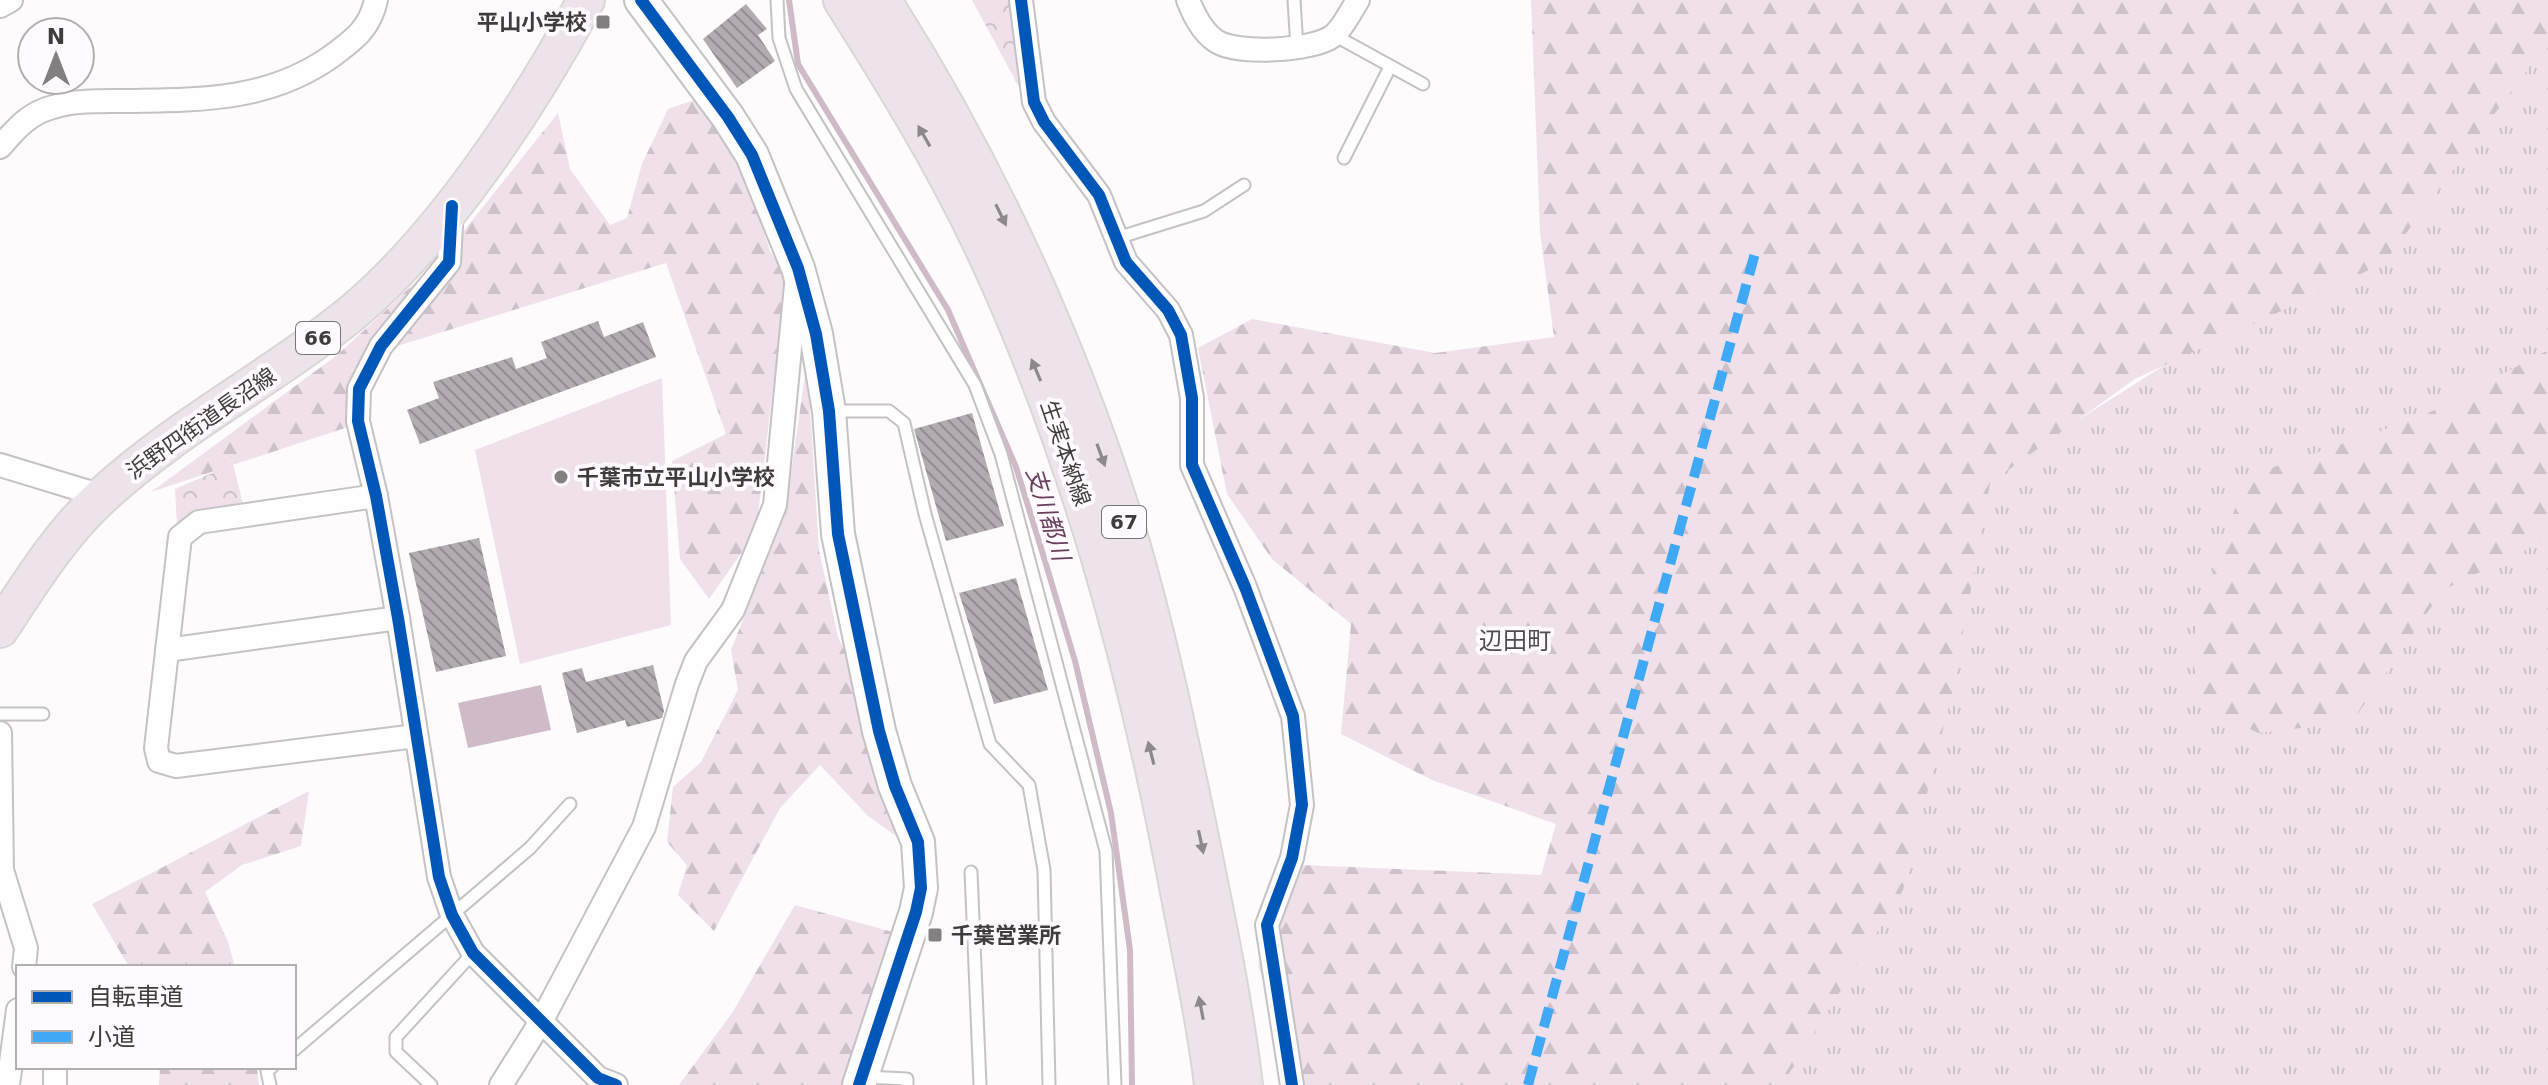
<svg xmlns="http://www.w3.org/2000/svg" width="2548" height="1085" font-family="'DejaVu Sans','Noto Sans JP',sans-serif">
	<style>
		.grass { fill: url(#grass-tufts) }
		.forest { fill: url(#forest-firs) }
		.park { fill: url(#park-crowns) }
		.pitch { fill: #efe0ea }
		.water { fill: #cfbbc8 }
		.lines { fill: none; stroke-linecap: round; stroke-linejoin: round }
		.stream { stroke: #cfbbc8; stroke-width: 6 }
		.building { fill: url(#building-back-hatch) }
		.lane-casing { stroke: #c4c2c3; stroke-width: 15 }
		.street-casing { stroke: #c4c2c3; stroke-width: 26 }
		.secondary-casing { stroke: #c4c2c3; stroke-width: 36 }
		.primary-casing { stroke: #d8d6d7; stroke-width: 40 }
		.lane { stroke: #fffeff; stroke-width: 11 }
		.street { stroke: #fffeff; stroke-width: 22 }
		.secondary { stroke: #fffeff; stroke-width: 32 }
		.primary { stroke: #ede4ea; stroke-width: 36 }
		.quiet { stroke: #3fa9f5; stroke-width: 10; stroke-dasharray: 20 10; stroke-linecap: butt }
		.cycleway-casing { stroke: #fefafd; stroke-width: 17 }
		.cycleway { stroke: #0057b8; stroke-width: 12 }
		.oneway { fill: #8d888b }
		.poi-dot { fill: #817f80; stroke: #fefafd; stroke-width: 3 }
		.labels { text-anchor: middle; stroke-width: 8; stroke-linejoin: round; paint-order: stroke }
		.shield { fill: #fefafd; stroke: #787577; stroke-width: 2 }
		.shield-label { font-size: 20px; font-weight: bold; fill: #3e3c3d }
		.poi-label { font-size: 22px; font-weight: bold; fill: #3e3c3d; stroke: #fefafd; text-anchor: start }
		.street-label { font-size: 22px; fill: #3e3c3d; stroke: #fefafd }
		.water-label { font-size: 24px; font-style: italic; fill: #68405d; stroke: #fefafd }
		.neighbourhood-label { font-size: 24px; fill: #504c4f; stroke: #fefafd }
	</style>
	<defs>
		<pattern id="grass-tufts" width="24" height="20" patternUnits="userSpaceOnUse" patternTransform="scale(2)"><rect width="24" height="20" fill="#efe0ea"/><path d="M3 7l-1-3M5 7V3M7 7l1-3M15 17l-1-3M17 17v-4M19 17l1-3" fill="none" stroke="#cec1ca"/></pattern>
		<pattern id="forest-firs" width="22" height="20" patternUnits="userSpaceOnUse" patternTransform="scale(2)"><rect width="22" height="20" fill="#efe0ea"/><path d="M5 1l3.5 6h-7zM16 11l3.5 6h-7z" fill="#cec1ca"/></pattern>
		<pattern id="park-crowns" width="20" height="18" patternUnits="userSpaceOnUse" patternTransform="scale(2)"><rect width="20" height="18" fill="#efe0ea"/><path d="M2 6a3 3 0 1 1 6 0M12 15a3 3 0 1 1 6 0" fill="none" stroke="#cec1ca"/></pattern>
		<pattern id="building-back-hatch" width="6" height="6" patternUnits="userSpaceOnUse" patternTransform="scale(2)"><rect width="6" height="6" fill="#b2acb0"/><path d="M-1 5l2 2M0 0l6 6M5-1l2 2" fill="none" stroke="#928d90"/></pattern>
	</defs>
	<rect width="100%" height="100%" fill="#fdfbfc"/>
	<!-- grass -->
	<polygon class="grass" points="2548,0 2548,1085 1736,1085 1982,456 2075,422 2376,231"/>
	<!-- forest -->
	<g class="forest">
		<polygon points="1531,0 2548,0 2548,42 2384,263 2135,379 1990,483 1953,689 1903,890 1782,1085 1302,1085 1258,966 1302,865 1541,875 1556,824 1432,780 1341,734 1351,624 1272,559 1227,494 1198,348 1252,319 1435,353 1554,337 1540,232"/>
		<path d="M694,100L741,164L770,251L786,277L756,532L709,599L680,559L672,461L726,434L666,263L397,346C356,369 349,380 348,427L151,492L336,356L384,312L446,253L558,113L570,169L610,225L627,218L642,164L668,109Z"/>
		<polygon points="2548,350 2548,539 2443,590 2352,722 2258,733 2205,707 2189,650 2245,477 2421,417"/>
		<polygon points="807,361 819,550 838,637 887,735 909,845 868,816 820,765 780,808 714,931 678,895 687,865 667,842 673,787 701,762 738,690 731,650 785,515"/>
		<polygon points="309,791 301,846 242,865 205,892 228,942 235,967 129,967 92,904"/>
		<polygon points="795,905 900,934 847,1085 679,1085 732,1013"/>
		<polygon points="160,1067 257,1067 259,1085 159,1085"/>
	</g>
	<!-- park -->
	<g class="park">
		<polygon points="972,0 1015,0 1026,100"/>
		<polygon points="231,456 246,516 177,523 175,489 212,473"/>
	</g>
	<!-- pitch -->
	<polygon class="pitch" points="662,378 671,625 520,664 475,450"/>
	<!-- water -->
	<polygon class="water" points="541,685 551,730 468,748 458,703"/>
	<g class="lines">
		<!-- stream -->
		<polyline class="stream" points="789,0 798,64 948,310 1016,467 1042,551 1075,661 1111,813 1130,950 1132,1085"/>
	</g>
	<!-- building -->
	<g class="building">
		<polygon points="746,4 767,29 758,35 775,61 737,88 703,39"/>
		<polygon points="598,321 604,337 643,322 656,357 420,444 407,410 439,398 433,382 512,357 516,369 547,358 541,342"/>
		<polygon points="972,413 1004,526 946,541 914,429"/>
		<polygon points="479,538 506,656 436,672 409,553"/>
		<polygon points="1016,578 1048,690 994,704 959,593"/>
		<polygon points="653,665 664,711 662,718 627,727 625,720 577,733 562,673 582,668 586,682"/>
	</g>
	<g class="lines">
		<defs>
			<g id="lane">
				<polyline points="777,0 779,38 796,89 975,385 1001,454 1106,851 1115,1085"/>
				<polyline points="1294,0 1297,48"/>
				<polyline points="1334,35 1423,84"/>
				<polyline points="1344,158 1390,67"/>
				<polyline points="1117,238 1204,211 1244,185"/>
				<polyline points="831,411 889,411 904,423 925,514 990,744 1029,785 1044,870 1049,1085"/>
				<polyline points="0,714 43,714"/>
				<polyline points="971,872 980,1085"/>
				<polyline points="294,1050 530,848 570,804"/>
				<polyline points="866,1077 907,1079 907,1085"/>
				<polyline points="270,1085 267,1071 272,1067"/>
				<polyline points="431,1085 396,1052 396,1037 473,953"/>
			</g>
			<g id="street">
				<polyline points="1021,0 1034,102 1044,122 1099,195 1126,262 1168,310 1181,335 1192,398 1192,465 1245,587 1293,716 1302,805 1292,858 1267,925 1292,1085"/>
				<path d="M1188,0C1194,15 1202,32 1216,41C1236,55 1313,51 1333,36C1343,28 1351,11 1358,0"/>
				<polyline points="0,6 11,0"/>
				<path d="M0,147C16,129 29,113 53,107C76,100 102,101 126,101C200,100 269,101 332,56C355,39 370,28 376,0"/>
				<polyline points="452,208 449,262 381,346 359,389 358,421 376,496 398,618 439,877 452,915 473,953 598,1078 616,1085"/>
				<polyline points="0,465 102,496"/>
				<polyline points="376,496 199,522 180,537 156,748 159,761 176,766 416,736"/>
				<polyline points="167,650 398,618"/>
				<polyline points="0,733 2,870 26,948 24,967"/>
				<polyline points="55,1067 55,1085"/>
				<polyline points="8,1085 18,1010"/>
				<polyline points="501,1085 542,1020 644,827 687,684 696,661 733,610 775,505 796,285"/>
			</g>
			<polyline id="secondary" points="641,0 728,117 752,155 798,268 816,334 829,411 838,534 879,731 895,786 918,842 921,888 916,912 859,1085"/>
			<g id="primary">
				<path d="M842,0C894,82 945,165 986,253C1078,451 1135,662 1176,876C1189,946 1205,1015 1213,1085"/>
				<path d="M882,0C982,156 1063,330 1120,507C1152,609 1174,713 1196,818C1214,907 1233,995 1244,1085"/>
				<path d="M0,629C31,582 61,533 103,495C179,425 272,378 352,313C443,237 530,105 586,0"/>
			</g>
		</defs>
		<!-- lane casing -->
		<use href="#lane" class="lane-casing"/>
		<!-- street casing -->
		<use href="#street" class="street-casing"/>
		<!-- secondary casing -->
		<use href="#secondary" class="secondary-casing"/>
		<!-- primary casing -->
		<use href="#primary" class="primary-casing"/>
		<!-- lane -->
		<use href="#lane" class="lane"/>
		<!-- street -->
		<use href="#street" class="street"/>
		<!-- secondary -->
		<use href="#secondary" class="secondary"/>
		<!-- primary -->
		<use href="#primary" class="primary"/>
		<!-- quiet -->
		<polyline class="quiet" points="1528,1085 1755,253"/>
		<defs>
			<g id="cycleway">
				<polyline points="641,0 728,117 752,155 798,268 816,334 829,411 838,534 879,731 895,786 918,842 921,888 916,912 859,1085"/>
				<polyline points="1021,0 1034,102 1044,122 1099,195 1126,262 1168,310 1181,335 1192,398 1192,465 1245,587 1293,716 1302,805 1292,858 1267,925 1292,1085"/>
				<polyline points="452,206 449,262 381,346 359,389 358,421 376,496 398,618 439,877 452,915 473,953 598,1078 616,1085"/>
			</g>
		</defs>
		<!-- cycleway casing -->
		<use href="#cycleway" class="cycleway-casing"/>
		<!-- cycleway -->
		<use href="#cycleway" class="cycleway"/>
	</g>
	<!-- one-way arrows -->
	<defs><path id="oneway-solid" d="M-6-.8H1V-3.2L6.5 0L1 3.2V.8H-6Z" transform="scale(2)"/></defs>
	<g class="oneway">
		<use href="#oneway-solid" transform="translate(924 136) rotate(-120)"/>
		<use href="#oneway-solid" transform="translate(1001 215) rotate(64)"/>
		<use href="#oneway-solid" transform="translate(1036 370) rotate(-113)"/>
		<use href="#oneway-solid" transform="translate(1101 455) rotate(70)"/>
		<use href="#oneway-solid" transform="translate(1151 753) rotate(-104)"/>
		<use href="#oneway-solid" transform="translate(1201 842) rotate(78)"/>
		<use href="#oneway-solid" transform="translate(1201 1008) rotate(-101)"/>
	</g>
	<!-- markers -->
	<g class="poi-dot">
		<rect x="595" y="14" width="16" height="16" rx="4"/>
		<circle cx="561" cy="477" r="8"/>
		<rect x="927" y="927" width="16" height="16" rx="4"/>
	</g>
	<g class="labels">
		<!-- shield labels -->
		<g class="shield">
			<rect x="296" y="322" width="44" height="32" rx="6"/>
			<rect x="1102" y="506" width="44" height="32" rx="6"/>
		</g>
		<g class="shield-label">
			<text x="318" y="345">66</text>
			<text x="1124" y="529">67</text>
		</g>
		<!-- poi labels -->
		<g class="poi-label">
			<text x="587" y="30" text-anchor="end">平山小学校</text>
			<text x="577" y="485">千葉市立平山小学校</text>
			<text x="951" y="943">千葉営業所</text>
		</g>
		<!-- street labels -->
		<g class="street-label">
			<text transform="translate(201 423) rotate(-35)" y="8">浜野四街道長沼線</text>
			<text transform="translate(1066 453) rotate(71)" y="8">生実本納線</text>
		</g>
		<!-- water labels -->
		<g class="water-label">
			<text transform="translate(1048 514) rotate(73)" y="8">支川都川</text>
		</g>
		<!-- neighbourhood labels -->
		<g class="neighbourhood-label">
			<text x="1515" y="649">辺田町</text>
		</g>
	</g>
	<!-- legend -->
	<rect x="16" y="965" width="280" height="104" fill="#fefafd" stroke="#b1aeb0" stroke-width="2"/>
	<rect x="32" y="991" width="40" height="12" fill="#0057b8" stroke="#b1aeb0" stroke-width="2"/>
	<text x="88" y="1005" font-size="24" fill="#3e3c3d">自転車道</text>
	<rect x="32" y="1031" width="40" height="12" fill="#3fa9f5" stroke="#b1aeb0" stroke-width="2"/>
	<text x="88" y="1045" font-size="24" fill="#3e3c3d">小道</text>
	<!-- north arrow -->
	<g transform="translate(56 56)"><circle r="38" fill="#fefafd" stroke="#b1aeb0" stroke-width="2"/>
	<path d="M0-6L14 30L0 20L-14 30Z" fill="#817f80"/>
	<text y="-12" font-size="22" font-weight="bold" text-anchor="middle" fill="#3e3c3d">N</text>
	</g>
</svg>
